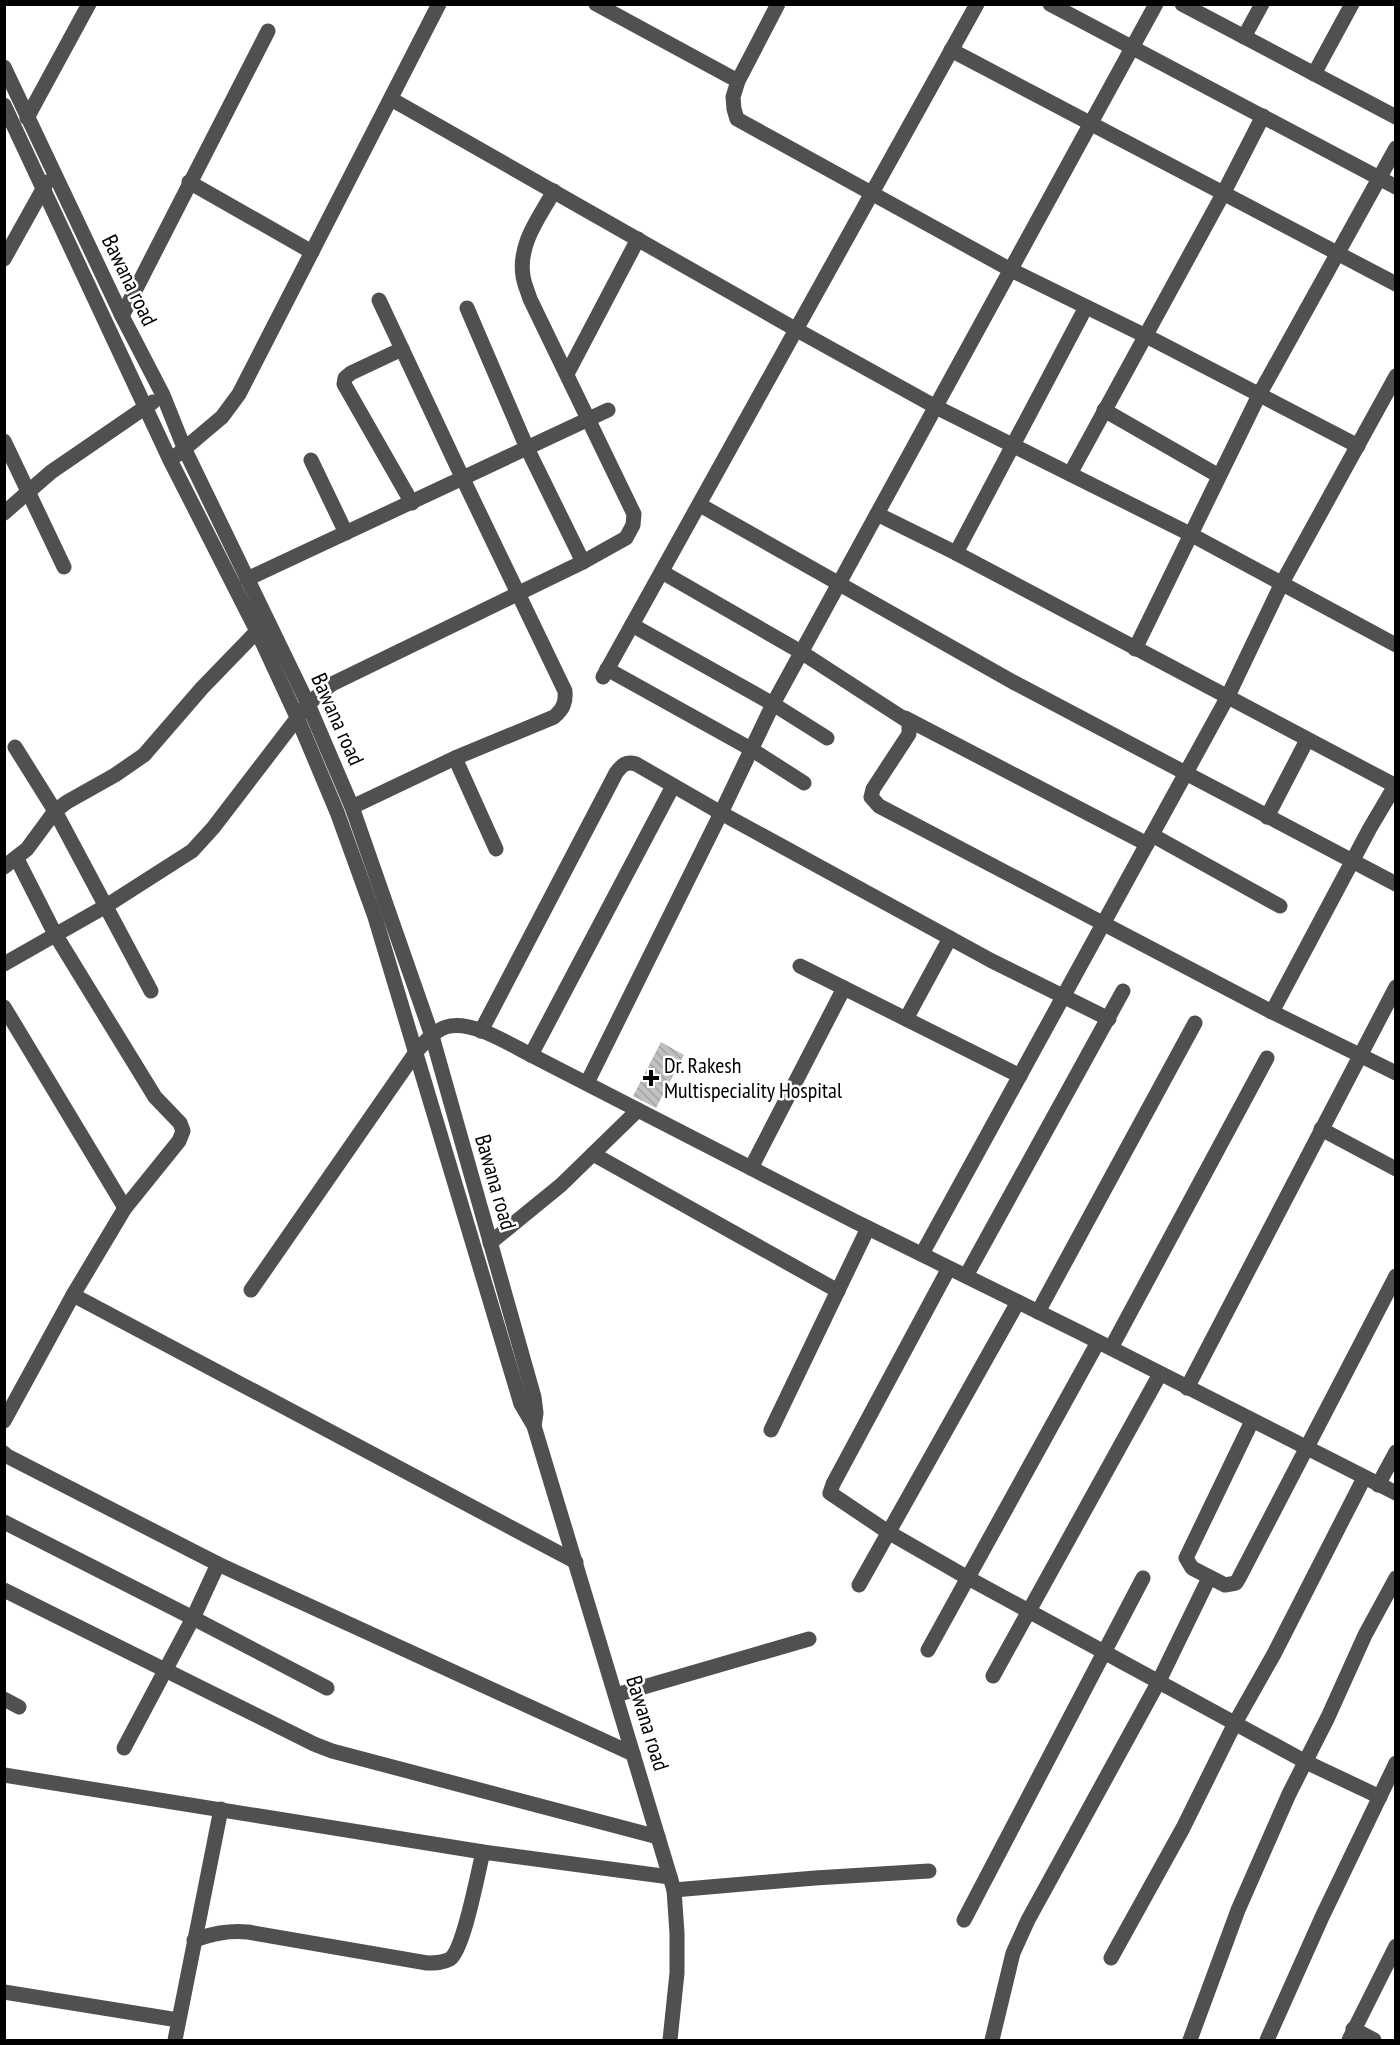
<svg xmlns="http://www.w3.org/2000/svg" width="1400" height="2045" font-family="'PT Sans Narrow',sans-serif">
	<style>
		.building { fill: url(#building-back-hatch) }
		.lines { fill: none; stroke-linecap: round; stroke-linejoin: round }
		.minor { stroke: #505050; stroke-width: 15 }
		.poi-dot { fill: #000; stroke: #fff; stroke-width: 2 }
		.labels { text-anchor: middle; stroke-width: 5; stroke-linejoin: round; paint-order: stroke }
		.street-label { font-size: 22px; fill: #000; stroke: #fff }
		.poi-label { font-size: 22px; fill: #000; stroke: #fff; text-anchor: start }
	</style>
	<defs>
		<pattern id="building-back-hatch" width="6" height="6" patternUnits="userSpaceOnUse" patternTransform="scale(1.5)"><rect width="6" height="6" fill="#c0c0c0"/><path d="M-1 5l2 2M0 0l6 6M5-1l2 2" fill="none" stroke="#a3a3a3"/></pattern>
	</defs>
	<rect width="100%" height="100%" fill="#fff"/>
	<!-- building -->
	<polygon class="building" points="661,1042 684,1055 656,1108 633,1096"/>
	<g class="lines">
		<!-- minor -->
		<g class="minor">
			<polyline points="596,4 738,81"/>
			<polyline points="778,4 738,81 733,97 734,109 737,119 1011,270 1156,341 1358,446"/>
			<polyline points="1050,4 1396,187"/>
			<polyline points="1182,4 1396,117"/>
			<polyline points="1244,37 1262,4"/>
			<polyline points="951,50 1396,284"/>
			<polyline points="4,67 122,316 163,395 185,450 308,704 352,807 432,1036 534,1397 536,1413 534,1426"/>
			<polyline points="1314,74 1352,4"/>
			<polyline points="391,99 797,330 936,407 1190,534 1396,645"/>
			<polyline points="4,105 170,460 257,631 297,717 337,812 375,917 521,1404 534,1426 674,1890 677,1933 677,1973 670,2040"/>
			<polyline points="27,118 89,4"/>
			<polyline points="189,182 312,252"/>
			<polyline points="4,259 47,182"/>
			<polyline points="467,308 527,448 583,562"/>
			<polyline points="122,316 268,31"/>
			<polyline points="402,349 351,373 345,378 344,384 412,503"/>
			<polyline points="567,374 638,239"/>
			<polyline points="1104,410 1219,476"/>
			<polyline points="4,441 64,567"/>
			<polyline points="177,455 222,417 239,394 439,4"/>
			<polyline points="311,460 346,533"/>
			<polyline points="1070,474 1223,194 1263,116"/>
			<polyline points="700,505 1013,682 1396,884"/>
			<polyline points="4,513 51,472 153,402"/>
			<polyline points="877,514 956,553 1396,786"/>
			<polyline points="956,553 1086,307"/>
			<polyline points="662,572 801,652 909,722 909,734 873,789 871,797 879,806 1272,1012 1396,1073"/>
			<polyline points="247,579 608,410"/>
			<polyline points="632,625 773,704 827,738"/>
			<polyline points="1135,649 1259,395 1396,148"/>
			<polyline points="607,669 751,749 804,783"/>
			<polyline points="603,677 977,4"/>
			<polyline points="905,718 1147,844"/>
			<polyline points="15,747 55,811 151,991"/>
			<polyline points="455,758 496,849"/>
			<path d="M352,807L455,758L554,717C563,709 566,703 565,691L463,479L379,300"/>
			<polyline points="1267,817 1307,740"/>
			<polyline points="1152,835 1280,906"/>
			<polyline points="4,867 27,849 55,811 67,802 115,775 144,755 202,688 262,626"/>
			<path d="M4,964L106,906L192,851L213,828L308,704L332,684L583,562L626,538L633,525L634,514L530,299C528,292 524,284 523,276C518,244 539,218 554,191"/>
			<polyline points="800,966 1020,1076"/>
			<polyline points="4,1007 125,1208"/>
			<polyline points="1272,1012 1370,828 1396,784"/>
			<polyline points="906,1019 950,938"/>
			<polyline points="1109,1019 992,961 721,813 773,704 1156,4"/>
			<path d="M481,1031L616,773C622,765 626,761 636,764L721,813L587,1083"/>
			<polyline points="531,1055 673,786"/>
			<polyline points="1321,1129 1396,1169"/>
			<polyline points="593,1154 838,1291"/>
			<polyline points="751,1168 844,988"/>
			<polyline points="490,1243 561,1185 638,1110"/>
			<polyline points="922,1254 1227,698 1282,583 1396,376"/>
			<polyline points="949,1268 833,1484 830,1493 888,1532 968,1578 1306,1762 1380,1797"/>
			<polyline points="966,1276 1123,991"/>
			<path d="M251,1290L416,1052C424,1043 434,1031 446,1027C471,1019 509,1044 531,1055L854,1221L1081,1333L1396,1493"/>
			<polyline points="73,1295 576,1562"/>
			<polyline points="1038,1312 1195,1023"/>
			<polyline points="1111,1348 1267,1058"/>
			<polyline points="1187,1388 1396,987"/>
			<polyline points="4,1421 73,1295 125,1208 179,1141 183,1131 180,1123 155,1097 55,934 17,859"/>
			<polyline points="1252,1421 1186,1558 1192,1568 1225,1585 1236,1583 1239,1578 1396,1276"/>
			<polyline points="771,1430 868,1228"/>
			<polyline points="4,1453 7,1456 218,1564 633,1754"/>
			<polyline points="1378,1485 1396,1452"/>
			<polyline points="4,1522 193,1618 327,1688"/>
			<polyline points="859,1585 1018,1302"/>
			<polyline points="4,1590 314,1744 332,1751 658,1837"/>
			<polyline points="928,1650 1098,1342"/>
			<polyline points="993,1676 1160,1374"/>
			<polyline points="616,1695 809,1639"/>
			<polyline points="4,1699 19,1707"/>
			<polyline points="124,1748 193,1618 218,1564"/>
			<polyline points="4,1775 483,1852 670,1877"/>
			<polyline points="674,1890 815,1878 929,1871"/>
			<polyline points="964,1920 1143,1578"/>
			<path d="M194,1940C212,1934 228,1930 248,1932L427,1963C435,1963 443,1963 450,1959C464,1949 478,1872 483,1852"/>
			<polyline points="1111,1958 1183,1828 1235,1723 1274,1654 1364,1478"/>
			<polyline points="4,1992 178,2020"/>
			<polyline points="1353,2029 1374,2040"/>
			<polyline points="175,2040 221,1809"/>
			<polyline points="992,2040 1013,1953 1028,1920 1159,1681 1209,1578"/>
			<polyline points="1190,2040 1238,1910 1289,1794 1328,1717 1365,1635 1396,1578"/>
			<polyline points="1267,2040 1322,1917 1396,1763"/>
			<polyline points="1349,2040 1396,1946"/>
		</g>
	</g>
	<!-- markers -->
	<path class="poi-dot" d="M648 1069h6v6h6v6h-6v6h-6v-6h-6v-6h6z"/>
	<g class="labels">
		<!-- street labels -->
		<g class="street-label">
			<text transform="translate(130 280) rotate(64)" y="8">Bawana road</text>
			<text transform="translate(338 719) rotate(66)" y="8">Bawana road</text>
			<text transform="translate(496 1182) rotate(74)" y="8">Bawana road</text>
			<text transform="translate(648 1723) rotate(73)" y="8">Bawana road</text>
		</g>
		<!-- poi labels -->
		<g class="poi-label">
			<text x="664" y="1073">Dr. Rakesh<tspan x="664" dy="25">Multispeciality Hospital</tspan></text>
		</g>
	</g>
	<!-- border -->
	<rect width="1400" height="2045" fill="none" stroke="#000000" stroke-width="12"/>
</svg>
